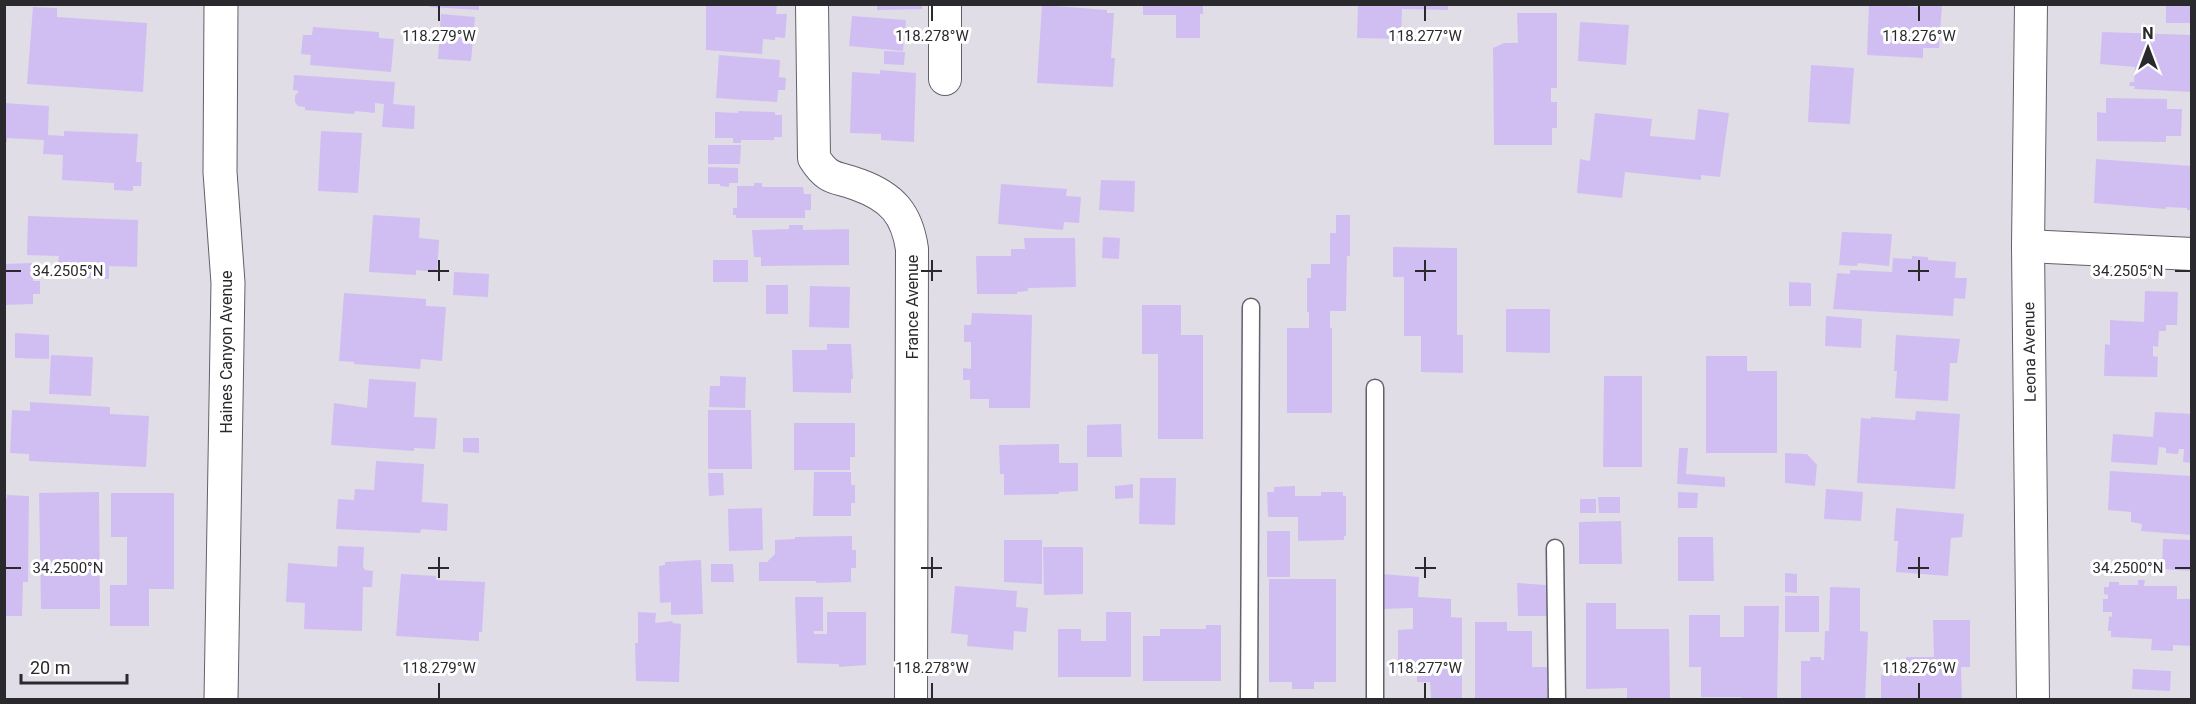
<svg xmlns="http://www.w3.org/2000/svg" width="2196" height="704" font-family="Roboto,sans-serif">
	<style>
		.building { fill: #d0bef2 }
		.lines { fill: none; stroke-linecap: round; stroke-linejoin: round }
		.service-casing { stroke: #636069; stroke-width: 19 }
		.minor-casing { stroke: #636069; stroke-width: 34 }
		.tertiary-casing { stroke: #636069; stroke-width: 35 }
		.service { stroke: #fff; stroke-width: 16 }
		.minor { stroke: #fff; stroke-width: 32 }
		.tertiary { stroke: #fff; stroke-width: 33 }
		.ticks { fill: none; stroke: #2a292d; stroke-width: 2 }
		.labels { text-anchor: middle; stroke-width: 6; stroke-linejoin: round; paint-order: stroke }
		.street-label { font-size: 16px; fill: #2a292d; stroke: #fff }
		.ticks-label { font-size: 15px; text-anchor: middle; fill: #2a292d; stroke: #fff; stroke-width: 6; stroke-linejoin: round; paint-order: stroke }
	</style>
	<rect width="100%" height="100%" fill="#e0dde7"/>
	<!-- building -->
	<g class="building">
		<polygon points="430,4 479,4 479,10 430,7"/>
		<polygon points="706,4 777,4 776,14 787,14 785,38 775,37 775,40 763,39 762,54 706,50"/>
		<polygon points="877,4 922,4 922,9 877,10"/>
		<polygon points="1143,4 1203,4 1203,14 1200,14 1200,38 1176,38 1176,15 1143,15"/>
		<polygon points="1358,4 1448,4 1448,10 1402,9 1401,39 1357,38"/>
		<polygon points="1869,4 1920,7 1920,5 1942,5 1939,48 1923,48 1923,58 1867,55"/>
		<rect x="2166" y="4" width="26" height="19"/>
		<polygon points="1042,5 1107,10 1107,13 1114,13 1111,58 1115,58 1113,87 1037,83"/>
		<polygon points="33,7 57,8 57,17 147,23 143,92 27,84"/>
		<polygon points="1517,13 1557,13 1557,88 1551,88 1551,102 1557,102 1557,128 1552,128 1552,145 1494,145 1493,48 1504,43 1518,43"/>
		<polygon points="441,14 475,17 471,61 438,59"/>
		<polygon points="852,16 906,20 903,51 849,46"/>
		<polygon points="1580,22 1629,25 1626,65 1578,61"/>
		<polygon points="313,27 379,32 379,38 394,39 391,72 310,65 311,55 301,54 303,35 312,35"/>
		<polygon points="2102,32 2192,35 2192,92 2134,89 2135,86 2129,86 2130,82 2134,82 2135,67 2100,64"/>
		<polygon points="884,51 905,52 904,65 884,64"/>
		<polygon points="719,55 780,60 779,77 786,78 785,90 778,90 777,102 716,98"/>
		<polygon points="1811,65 1854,68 1850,124 1808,122"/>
		<polygon points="880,70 916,73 914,142 881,140 881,134 850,133 852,72 880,74"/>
		<polygon points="294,75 395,82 393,104 415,106 414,129 382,127 384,104 375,103 375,113 355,111 354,114 305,110 305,107 298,106 295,102 295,96 299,91 293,90"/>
		<polygon points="2106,98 2167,99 2167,109 2182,109 2181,136 2166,136 2166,142 2097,141 2097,112 2106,113"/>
		<polygon points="4,103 49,106 48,135 64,136 64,131 138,134 136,162 142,162 141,186 133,186 133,191 114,190 114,183 62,180 63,155 43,154 44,140 7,138 7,142 4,141"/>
		<polygon points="1698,109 1729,113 1720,177 1701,175 1701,180 1625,172 1622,198 1577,193 1580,159 1590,161 1595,113 1652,119 1650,136 1695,140"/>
		<polygon points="738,111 775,112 775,115 782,115 782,137 774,137 774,140 741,140 741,143 733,143 733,138 715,138 715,112 738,113"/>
		<polygon points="321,131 362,133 358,193 318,191"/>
		<polygon points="708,145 741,145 740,164 708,164"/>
		<polygon points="2096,159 2192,166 2192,210 2187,210 2187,208 2166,207 2166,209 2094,203"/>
		<polygon points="708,167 738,168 738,183 729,183 729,187 720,186 720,184 708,184"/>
		<polygon points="1101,180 1135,181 1134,212 1099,210"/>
		<polygon points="754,183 762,183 762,187 803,187 804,194 811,194 811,210 805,210 805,218 736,218 736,215 733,215 733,208 737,208 737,186 754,186"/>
		<polygon points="1001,184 1067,189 1066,196 1081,197 1079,223 1064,222 1063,230 998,224"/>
		<polygon points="373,215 420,218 419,238 439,240 437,272 416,270 416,275 369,272"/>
		<polygon points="1336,215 1350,215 1350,256 1347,256 1346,311 1330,311 1330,328 1332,328 1332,413 1287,413 1287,328 1309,328 1309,312 1307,312 1307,278 1311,278 1311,264 1330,264 1330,233 1336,233"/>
		<polygon points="28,216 138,220 137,267 109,266 109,279 63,277 63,264 58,263 59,256 27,255"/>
		<polygon points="789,225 803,225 803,230 849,229 849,265 761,266 761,257 754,257 752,230 789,229"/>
		<polygon points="1842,232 1892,234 1889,266 1858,263 1857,266 1839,265"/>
		<polygon points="1103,237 1120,238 1119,259 1102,258"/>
		<polygon points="1024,238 1075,238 1076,287 1028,288 1028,291 1017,292 1017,294 977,294 976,256 1011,256 1011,249 1025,249"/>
		<polygon points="1393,247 1457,248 1457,335 1463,335 1463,373 1421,372 1421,336 1404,336 1404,277 1393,277"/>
		<polygon points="1912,256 1928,257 1928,260 1956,262 1955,278 1967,278 1965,299 1954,298 1953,316 1833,309 1837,273 1850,274 1850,270 1892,272 1893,258 1912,259"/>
		<rect x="713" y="260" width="35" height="22"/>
		<polygon points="32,263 33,281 40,281 40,294 33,294 33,304 4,305 4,264"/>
		<polygon points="454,272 489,274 488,297 453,295"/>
		<polygon points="1789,282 1811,283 1811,306 1789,306"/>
		<rect x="766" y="285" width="22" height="29"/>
		<polygon points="810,286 850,287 849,328 809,327"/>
		<polygon points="2145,291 2178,292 2177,325 2166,325 2166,331 2159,331 2158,347 2153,346 2153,356 2158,357 2157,377 2104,376 2105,344 2110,345 2110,320 2144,322"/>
		<polygon points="344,293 426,299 426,306 446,307 442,361 421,359 420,369 354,364 354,362 339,361"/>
		<polygon points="1142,305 1181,305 1181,335 1203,335 1203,439 1158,439 1158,354 1142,354"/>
		<polygon points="1506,309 1550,309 1550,353 1506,352"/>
		<polygon points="972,313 1032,315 1030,408 989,408 989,399 970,399 970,380 963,380 963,368 971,369 971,342 964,342 964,325 971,325"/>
		<polygon points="1826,316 1862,319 1861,348 1825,346"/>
		<polygon points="15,333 49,335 49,359 15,358"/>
		<polygon points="1896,335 1960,339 1957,363 1950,363 1948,401 1895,398 1897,371 1894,371"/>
		<polygon points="827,344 851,344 853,379 851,379 851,393 793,392 792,350 827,350"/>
		<polygon points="51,355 93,357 91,396 49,394"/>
		<polygon points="1706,356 1747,356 1747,371 1777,371 1777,453 1706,453"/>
		<polygon points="720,376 746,377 745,408 709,407 710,386 720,386"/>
		<polygon points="1604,376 1642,376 1642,467 1603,467"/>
		<polygon points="369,379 416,382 414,417 437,418 435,449 414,448 414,451 331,445 334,403 367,408"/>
		<polygon points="30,402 110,407 110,414 149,416 146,467 29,461 29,454 10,453 12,410 30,411"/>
		<polygon points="708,410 751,410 752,469 708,469"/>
		<polygon points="1916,411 1960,414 1955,489 1857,483 1861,418 1871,419 1871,417 1915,420"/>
		<polygon points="2155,412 2192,414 2192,463 2183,462 2184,449 2179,449 2178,454 2166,453 2166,448 2159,447 2157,465 2111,462 2113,434 2153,437"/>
		<polygon points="794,423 855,423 855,457 850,457 850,470 794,470"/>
		<polygon points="1121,424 1122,457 1087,457 1087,425"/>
		<polygon points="463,438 479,438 479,453 463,452"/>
		<polygon points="1059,444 1059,463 1078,463 1078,491 1059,492 1059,494 1004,495 1004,474 1000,474 999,445"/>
		<polygon points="1679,448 1688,448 1686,474 1725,477 1725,487 1677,484"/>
		<polygon points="1785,453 1807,454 1817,465 1815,486 1785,483"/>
		<polygon points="376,461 424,464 422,502 448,504 447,531 421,529 420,533 336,529 338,499 354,500 355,489 374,490"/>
		<polygon points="2110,471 2192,476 2192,535 2141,531 2142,524 2131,522 2131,512 2108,510"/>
		<polygon points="814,472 851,472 851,485 855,485 855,503 851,503 851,516 813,516"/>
		<polygon points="708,473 723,473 724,495 709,496"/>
		<polygon points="1140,478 1176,478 1175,525 1139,524"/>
		<polygon points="1133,484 1133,498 1115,499 1115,486"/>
		<polygon points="1295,486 1295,496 1321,496 1321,492 1343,492 1343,496 1346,496 1346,536 1344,536 1344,540 1298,541 1298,517 1268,517 1267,492 1274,492 1274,487"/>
		<polygon points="1826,489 1863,492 1861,521 1824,519"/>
		<polygon points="99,492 100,609 41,609 39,493"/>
		<polygon points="1678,492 1698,493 1697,508 1678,508"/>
		<polygon points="111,493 174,493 174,589 149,589 149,626 110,626 110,585 127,585 127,537 111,537"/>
		<polygon points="7,495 29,496 28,582 23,582 22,616 4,616 4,499 7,499"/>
		<polygon points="1598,497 1620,497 1620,513 1599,513"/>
		<rect x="1580" y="499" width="16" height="14"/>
		<polygon points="762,508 763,550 729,551 728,509"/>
		<polygon points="1896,508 1964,514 1962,537 1951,538 1948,576 1896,572 1898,541 1894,541"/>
		<polygon points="1621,521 1622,564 1579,564 1579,522"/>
		<rect x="1267" y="531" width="23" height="46"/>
		<polygon points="852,536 852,550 856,550 856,568 851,568 851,582 816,583 816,581 759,581 759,562 767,562 775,554 775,540 795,539 795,537"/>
		<polygon points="1678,537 1713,537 1714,581 1678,581"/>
		<polygon points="2163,539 2192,540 2192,571 2162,569"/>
		<polygon points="1004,540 1042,540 1042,584 1004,582"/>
		<polygon points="338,546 364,547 363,567 365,570 373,571 372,587 363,587 362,631 304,629 305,603 286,602 288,563 337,567"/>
		<polygon points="1043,547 1083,547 1083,594 1044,595"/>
		<polygon points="701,560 703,614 671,615 671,602 660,603 659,566 665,565 665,562"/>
		<polygon points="711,564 733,564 734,582 711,582"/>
		<polygon points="1785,573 1797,574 1797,593 1785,592"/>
		<polygon points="401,574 436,576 436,580 485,582 482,632 479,632 479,641 396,636"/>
		<polygon points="1382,574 1419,577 1418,597 1451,599 1451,617 1462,618 1462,698 1431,698 1430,682 1417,682 1417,669 1398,669 1398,630 1413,629 1413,608 1382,609"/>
		<polygon points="1269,579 1336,579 1336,682 1314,682 1314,689 1292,689 1292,682 1269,682"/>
		<polygon points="2138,580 2145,580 2144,586 2177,586 2177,599 2192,599 2192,646 2173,645 2173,651 2151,650 2152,639 2111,637 2111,631 2108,631 2109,616 2112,617 2112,612 2103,612 2103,599 2108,599 2108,595 2104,594 2104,587 2109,587 2109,582 2119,582 2119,585 2138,585"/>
		<polygon points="1517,583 1546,585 1547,616 1518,616"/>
		<polygon points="955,586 1017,591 1016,607 1028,608 1026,632 1014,631 1013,650 967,646 968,635 951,633"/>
		<polygon points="1830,587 1860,588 1860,631 1868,632 1865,700 1801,700 1801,661 1810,661 1810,657 1821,657 1821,660 1824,660 1825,631 1829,631"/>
		<rect x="1785" y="596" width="34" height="36"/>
		<polygon points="795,597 823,597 823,631 814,631 814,634 827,634 827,612 866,612 866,665 839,667 839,664 797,663"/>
		<polygon points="1586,603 1616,603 1616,629 1669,629 1670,699 1627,700 1627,688 1586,689"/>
		<polygon points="1744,606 1779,606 1777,700 1742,700 1742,697 1701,697 1701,667 1689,667 1689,615 1720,615 1720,637 1744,637"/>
		<polygon points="638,612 656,613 655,623 673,621 672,623 681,624 679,682 636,681 635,643 638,643"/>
		<polygon points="1106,612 1131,612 1131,677 1058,677 1058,629 1081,629 1081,641 1106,641"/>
		<polygon points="1933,620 1970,620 1970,667 1961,667 1962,700 1881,700 1881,675 1906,675 1906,657 1934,657"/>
		<polygon points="1475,622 1507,622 1507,631 1532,631 1532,667 1548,667 1548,700 1475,700"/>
		<polygon points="1206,625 1221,625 1221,681 1143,681 1143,636 1160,636 1160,629 1206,629"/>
		<polygon points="2133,669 2171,671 2170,691 2132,689"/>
	</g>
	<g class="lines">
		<defs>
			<g id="service">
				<polyline points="1555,548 1557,700"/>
				<polyline points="1249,700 1251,307"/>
				<polyline points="1375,700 1375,388"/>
			</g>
			<g id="minor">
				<path d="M812,4L814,158C829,182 837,176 859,185C892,197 907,214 912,249L911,700"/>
				<polyline points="945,4 945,79"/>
				<polyline points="2031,4 2028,246 2033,700"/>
				<polyline points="2028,246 2192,254"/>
			</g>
			<polyline id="tertiary" points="221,700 228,283 220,172 221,4"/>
		</defs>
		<!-- service casing -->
		<use href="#service" class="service-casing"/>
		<!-- minor casing -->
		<use href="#minor" class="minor-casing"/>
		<!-- tertiary casing -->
		<use href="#tertiary" class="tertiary-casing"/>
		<!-- service -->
		<use href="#service" class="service"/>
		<!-- minor -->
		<use href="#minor" class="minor"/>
		<!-- tertiary -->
		<use href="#tertiary" class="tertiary"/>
	</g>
	<!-- ticks -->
	<path class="ticks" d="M439,6V21M932,6V21M1425,6V21M1919,6V21M439,260V281M932,260V281M1425,260V281M1919,260V281M6,271H21M428,271H449M921,271H942M1415,271H1436M1908,271H1929M2175,271H2190M439,557V578M932,557V578M1425,557V578M1919,557V578M6,568H21M428,568H449M921,568H942M1415,568H1436M1908,568H1929M2175,568H2190M439,683V698M932,683V698M1425,683V698M1919,683V698"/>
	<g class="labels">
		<!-- street labels -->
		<g class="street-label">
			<text transform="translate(912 307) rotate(-90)" y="6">France Avenue</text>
			<text transform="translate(226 352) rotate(-90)" y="6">Haines Canyon Avenue</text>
			<text transform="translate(2029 352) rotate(-91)" y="6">Leona Avenue</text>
		</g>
	</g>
	<g class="ticks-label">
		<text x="439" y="41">118.279°W</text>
		<text x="932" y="41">118.278°W</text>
		<text x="1425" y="41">118.277°W</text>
		<text x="1919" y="41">118.276°W</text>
		<text x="68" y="276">34.2505°N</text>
		<text x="2128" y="276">34.2505°N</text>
		<text x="68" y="573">34.2500°N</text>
		<text x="2128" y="573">34.2500°N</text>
		<text x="439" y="673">118.279°W</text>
		<text x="932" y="673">118.278°W</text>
		<text x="1425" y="673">118.277°W</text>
		<text x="1919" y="673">118.276°W</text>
	</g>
	<!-- border -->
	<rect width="2196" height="704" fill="none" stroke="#2a292d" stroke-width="12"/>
	<!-- north arrow -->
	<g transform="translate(2148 48)" stroke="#ffffff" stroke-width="4.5" paint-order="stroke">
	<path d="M0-4.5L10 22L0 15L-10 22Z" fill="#2a292d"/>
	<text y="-9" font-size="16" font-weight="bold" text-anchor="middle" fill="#2a292d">N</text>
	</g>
	<!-- scale -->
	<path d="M21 674v9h106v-9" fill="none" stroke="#2a292d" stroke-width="3"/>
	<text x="30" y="674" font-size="18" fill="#2a292d" stroke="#ffffff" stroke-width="4.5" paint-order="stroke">20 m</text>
</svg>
